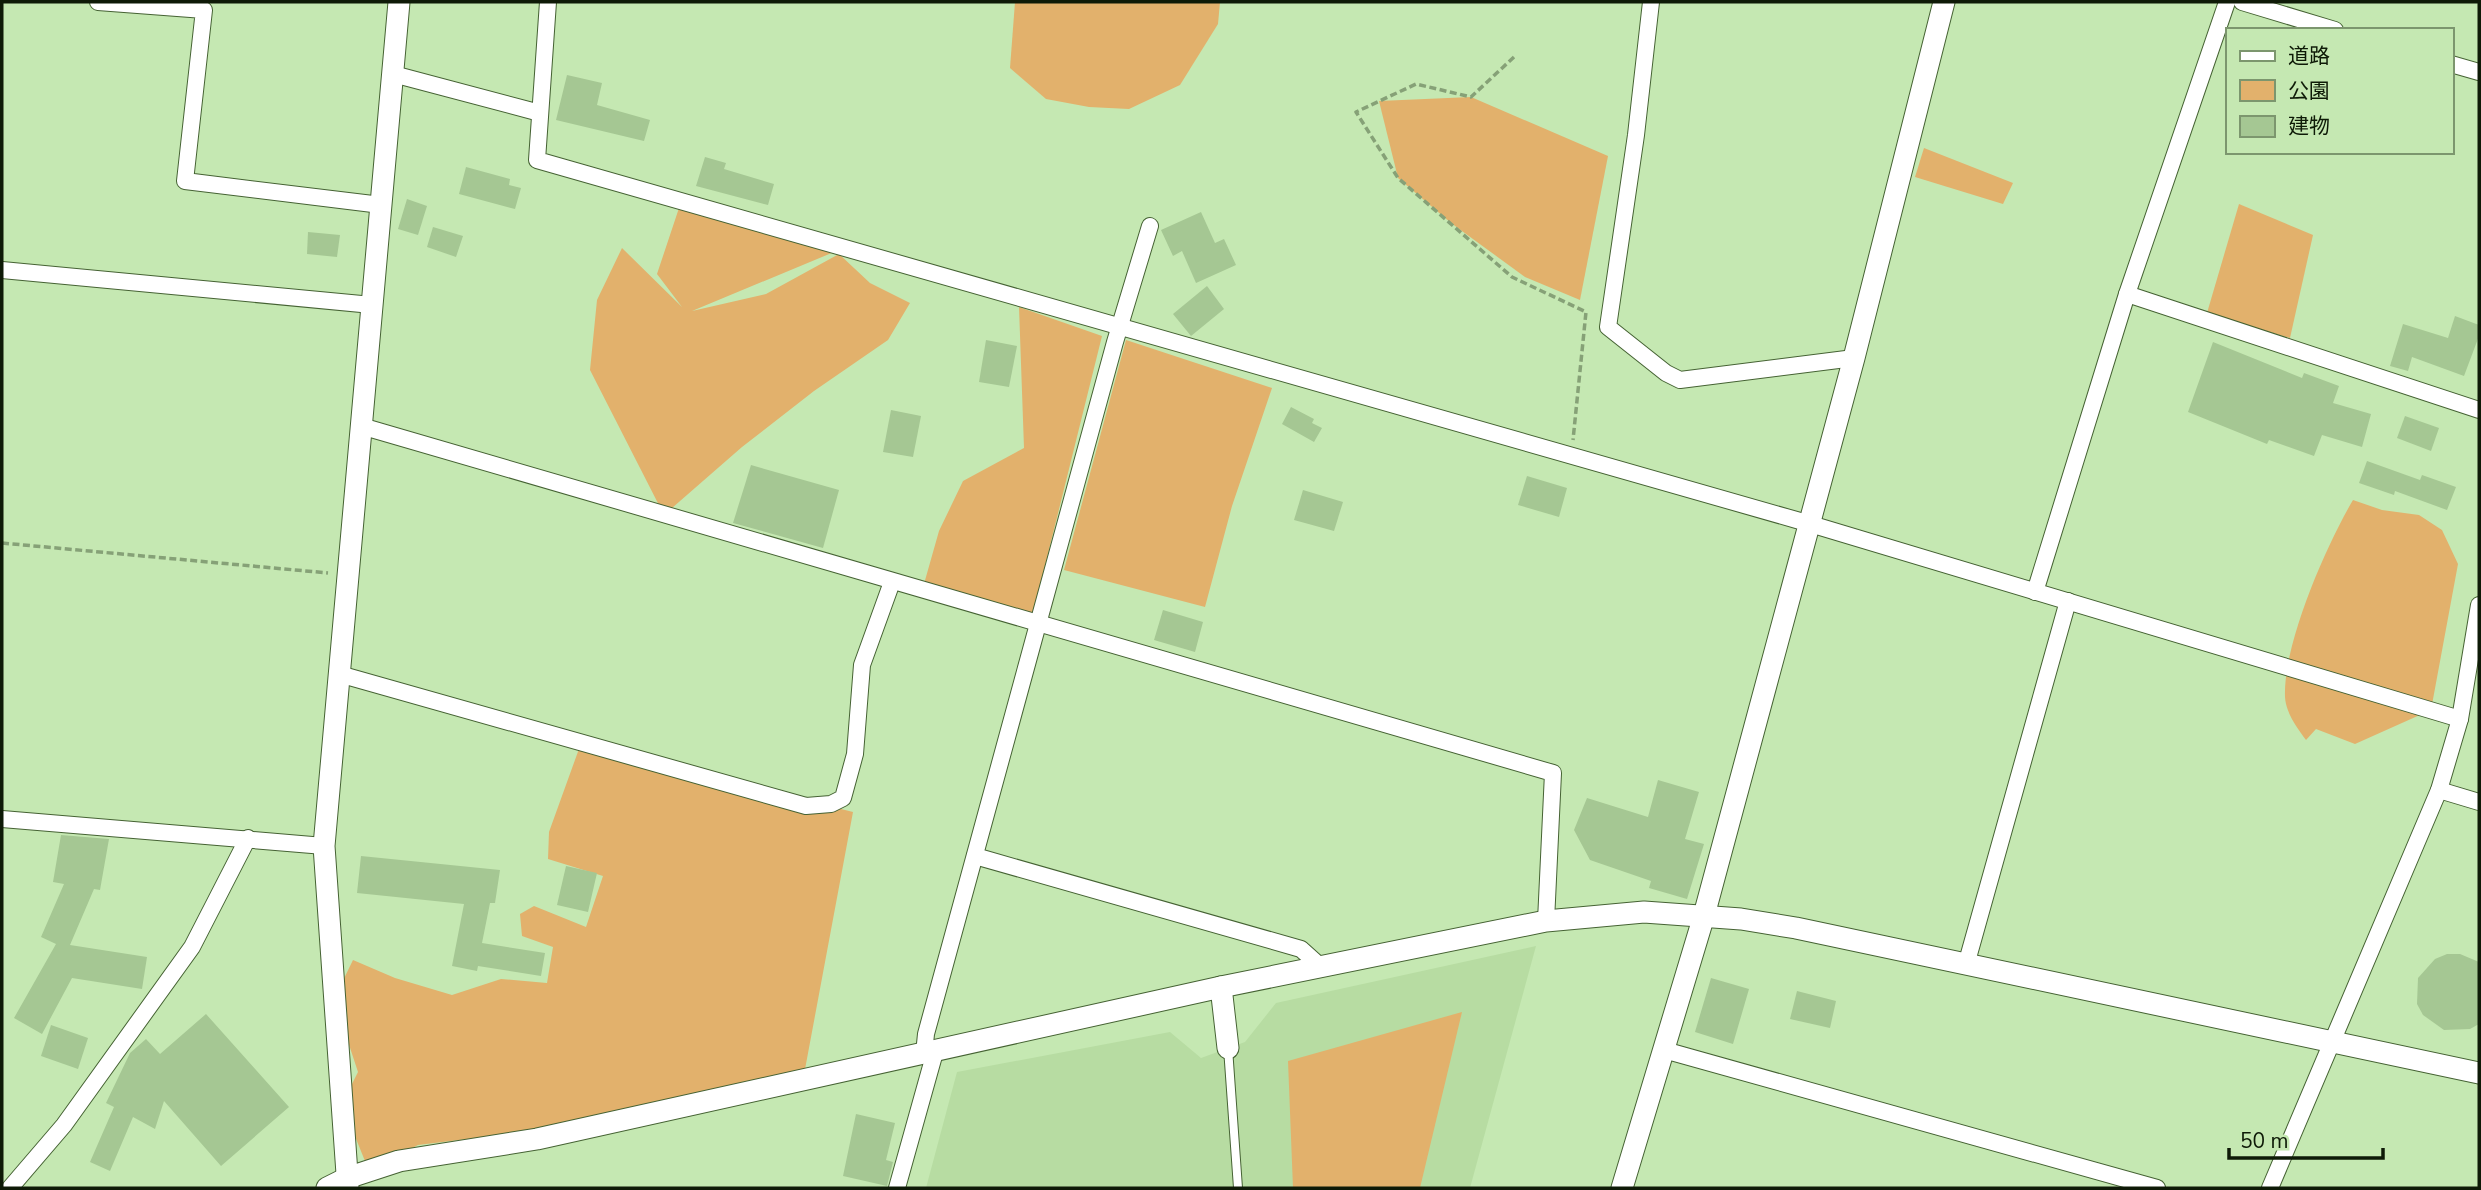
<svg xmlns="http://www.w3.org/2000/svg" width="2481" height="1190" font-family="'Nunito Sans','Noto Sans JP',sans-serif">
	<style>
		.built { fill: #b7dca2 }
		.green { fill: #e2b16c }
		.building { fill: #a5c793 }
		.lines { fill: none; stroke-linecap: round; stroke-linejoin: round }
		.service-casing { stroke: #456233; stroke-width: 10 }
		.minor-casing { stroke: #456233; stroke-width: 18 }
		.tertiary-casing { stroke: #456233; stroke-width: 23 }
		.path { stroke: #86a177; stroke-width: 3.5; stroke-dasharray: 7 3.5; stroke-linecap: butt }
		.service { stroke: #fff; stroke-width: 8 }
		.minor { stroke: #fff; stroke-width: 16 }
		.tertiary { stroke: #fff; stroke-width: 21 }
	</style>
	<rect width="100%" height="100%" fill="#c5e8b2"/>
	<!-- built -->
	<polygon class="built" points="1536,946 1470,1188 926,1188 957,1072 1170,1032 1201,1058 1245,1042 1276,1003"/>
	<!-- green -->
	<g class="green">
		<polygon points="1015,2 1220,2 1218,24 1180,85 1129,109 1089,107 1046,99 1010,68"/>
		<polygon points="1471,97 1608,156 1580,300 1525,277 1451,223 1398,178 1379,101"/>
		<polygon points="1924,148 2013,183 2003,204 1915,177"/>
		<polygon points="2239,204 2313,235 2290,338 2207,313"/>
		<polygon points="679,208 834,252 692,311 766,294 839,254 870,283 910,303 888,340 814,391 742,447 664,515 590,370 597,300 622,248 682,307 657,274"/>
		<polygon points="1019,307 1102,336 1033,614 922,591 939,531 963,481 1024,448"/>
		<polygon points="1126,340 1272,388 1232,506 1205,607 1064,570"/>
		<path d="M2353,500L2382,510L2419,515L2442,530L2458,564L2431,710L2355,744L2316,729L2306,740C2297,728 2286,713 2285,697C2283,644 2326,546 2353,500Z"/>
		<polygon points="584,735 630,756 853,812 803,1080 616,1121 418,1145 369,1171 342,1104 358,1072 334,999 353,960 395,978 452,995 501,979 547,983 553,947 522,936 520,914 534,906 586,927 603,876 548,859 549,832"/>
		<polygon points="1462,1012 1420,1188 1293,1188 1288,1061"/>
	</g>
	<!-- building -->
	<g class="building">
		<polygon points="567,75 602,83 597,105 650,120 644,141 556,120"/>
		<polygon points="705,157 726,163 724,169 774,184 768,205 696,186"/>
		<polygon points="466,167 510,179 509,185 521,188 515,209 459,194"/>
		<polygon points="407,199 427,206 418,235 398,229"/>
		<polygon points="1201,212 1215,243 1224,239 1236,265 1196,283 1182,251 1173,256 1161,230"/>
		<polygon points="433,227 463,236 456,257 427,247"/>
		<polygon points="308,232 340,235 337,257 307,254"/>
		<polygon points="1207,286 1224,309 1191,336 1173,314"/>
		<polygon points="2455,316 2479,325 2479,336 2464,376 2412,357 2408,371 2390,366 2403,324 2448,338"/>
		<polygon points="986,340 1017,346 1009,387 979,382"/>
		<polygon points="2213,342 2302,378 2304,373 2339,386 2333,403 2371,414 2362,447 2322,435 2314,456 2269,440 2267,444 2188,412"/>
		<polygon points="1291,407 1314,419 1312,423 1322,428 1314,442 1282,424"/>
		<polygon points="891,410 921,416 913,457 883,452"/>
		<polygon points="2405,416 2439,428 2431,451 2397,438"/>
		<polygon points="2367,461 2420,480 2422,475 2456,487 2447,510 2395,491 2394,495 2359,483"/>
		<polygon points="751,465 839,490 823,548 733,523"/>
		<polygon points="1527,476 1567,488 1559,517 1518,505"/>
		<polygon points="1303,490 1343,502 1334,531 1294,520"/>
		<polygon points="1163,610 1203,622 1195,652 1154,640"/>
		<polygon points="1658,780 1699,792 1685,839 1704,844 1687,899 1649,888 1651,881 1590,860 1574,830 1587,798 1648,817"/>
		<polygon points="61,835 109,839 100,890 94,889 70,945 147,957 142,989 72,978 42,1034 14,1018 56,944 41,937 64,884 53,882"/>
		<polygon points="361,856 500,870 495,903 490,903 482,943 545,953 541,976 478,966 477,971 452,966 464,904 357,893"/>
		<polygon points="566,866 597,873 588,912 557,905"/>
		<polygon points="2447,954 2460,954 2479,962 2479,1024 2470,1029 2444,1030 2423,1015 2417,1004 2418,978 2435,959"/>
		<polygon points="1711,978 1749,989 1733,1044 1695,1032"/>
		<polygon points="1797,991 1836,1001 1830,1028 1790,1019"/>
		<polygon points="206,1014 289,1107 221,1166 164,1101 155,1129 133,1117 110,1171 90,1162 114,1107 106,1103 130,1053 146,1039 160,1054"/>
		<polygon points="51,1025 88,1038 78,1069 41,1056"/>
		<polygon points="856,1114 895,1123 886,1160 893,1162 887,1186 843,1176"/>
	</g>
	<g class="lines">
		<defs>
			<polyline id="service" points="1228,1048 1238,1188"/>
			<g id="minor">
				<polyline points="98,2 204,10 185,181 381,205"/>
				<polyline points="548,2 537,160 1807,523 2460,719"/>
				<polyline points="1651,2 1636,135 1608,327 1666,373 1680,380 1854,358"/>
				<polyline points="2242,2 2335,30"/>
				<polyline points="2451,64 2479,72"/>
				<polyline points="393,74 540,113"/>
				<polyline points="2,270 372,305"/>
				<polyline points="2127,294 2479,410"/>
				<polyline points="361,426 1553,773 1546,921"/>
				<polyline points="2035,592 2127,294 2227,2"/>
				<polyline points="339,674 806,806 831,804 843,798 855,754 862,665 892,582"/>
				<polyline points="2439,790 2479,802"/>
				<polyline points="2,819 324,846"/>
				<polyline points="975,856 1301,949 1321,967"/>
				<polyline points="1966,965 2068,601"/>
				<polyline points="1664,1050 2157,1188"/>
				<polyline points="924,1054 926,1034 1115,342 1150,226"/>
				<polyline points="10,1188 64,1125 192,947 248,838"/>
				<polyline points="897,1188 935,1052"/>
				<polyline points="2270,1188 2439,790 2460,719 2479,605"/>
			</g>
			<g id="tertiary">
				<polyline points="1221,987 1228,1048"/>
				<polyline points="327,1188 347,1178 399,1161 537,1139 1221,987 1546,921 1644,912 1741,919 1796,928 2479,1073"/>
				<polyline points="348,1188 324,846 399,2"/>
				<polyline points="1622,1188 1703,919 1854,358 1944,2"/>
			</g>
		</defs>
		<!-- service casing -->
		<use href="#service" class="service-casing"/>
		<!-- minor casing -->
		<use href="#minor" class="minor-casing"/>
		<!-- tertiary casing -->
		<use href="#tertiary" class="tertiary-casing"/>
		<!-- path -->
		<g class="path">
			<polyline points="1514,57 1471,97 1416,84 1356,112 1398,178 1512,277 1586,312 1573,440"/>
			<polyline points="2,543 328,573"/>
		</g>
		<!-- service -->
		<use href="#service" class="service"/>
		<!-- minor -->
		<use href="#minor" class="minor"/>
		<!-- tertiary -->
		<use href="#tertiary" class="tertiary"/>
	</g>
	<!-- border -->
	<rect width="2481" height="1190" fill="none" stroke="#0e1a07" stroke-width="7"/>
	<!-- legend -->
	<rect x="2226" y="28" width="228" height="126" fill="#c5e8b2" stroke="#7c966e" stroke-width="2"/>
	<rect x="2240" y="51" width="35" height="10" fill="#ffffff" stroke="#7c966e" stroke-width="2"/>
	<text x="2288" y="63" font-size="21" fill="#0e1a07">道路</text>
	<rect x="2240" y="80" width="35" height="21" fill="#e2b16c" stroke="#7c966e" stroke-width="2"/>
	<text x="2288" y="98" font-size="21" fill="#0e1a07">公園</text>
	<rect x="2240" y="116" width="35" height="21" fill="#a5c793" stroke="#7c966e" stroke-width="2"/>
	<text x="2288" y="133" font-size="21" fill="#0e1a07">建物</text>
	<!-- scale -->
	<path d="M2229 1148v10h154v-10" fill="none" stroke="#0e1a07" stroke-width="3.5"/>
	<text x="2240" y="1148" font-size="21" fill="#0e1a07" stroke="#c5e8b2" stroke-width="5" paint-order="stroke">50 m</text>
</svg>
